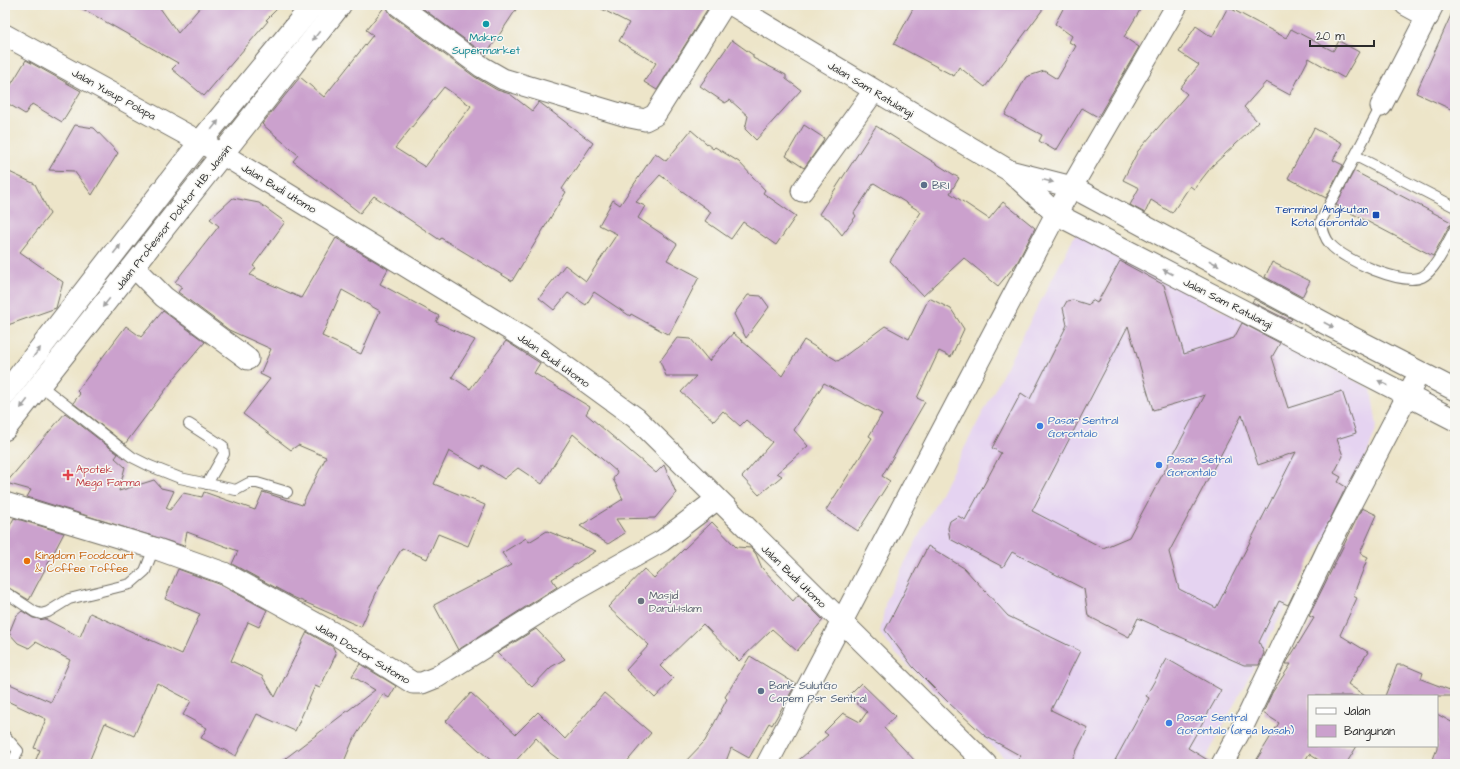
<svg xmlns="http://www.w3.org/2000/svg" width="1460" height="769" font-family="'Architects Daughter',sans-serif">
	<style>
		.built { fill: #e5d3f1 }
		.building { fill: #cba1cd; fill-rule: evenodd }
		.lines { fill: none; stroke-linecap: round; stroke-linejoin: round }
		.service-casing { stroke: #6f6c62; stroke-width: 12 }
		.minor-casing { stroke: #6f6c62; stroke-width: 23 }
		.trunk-casing { stroke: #6f6c62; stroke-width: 24 }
		.service { stroke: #fff; stroke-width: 10 }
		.minor { stroke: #fff; stroke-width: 21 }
		.trunk { stroke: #fff; stroke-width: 22 }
		.oneway { fill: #a0a0a0 }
		.culture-dot { fill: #0f9aa8; stroke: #f6f6f2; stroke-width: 1.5 }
		.service-dot { fill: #5c6f8a; stroke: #f6f6f2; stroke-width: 1.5 }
		.transit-dot { fill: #1a4fb4; stroke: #f6f6f2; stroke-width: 1.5 }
		.shop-dot { fill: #3f7fe0; stroke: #f6f6f2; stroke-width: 1.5 }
		.health-dot { fill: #e0444e; stroke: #f6f6f2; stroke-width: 1.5 }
		.food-dot { fill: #e8710a; stroke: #f6f6f2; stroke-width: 1.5 }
		.worship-dot { fill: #6b7280; stroke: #f6f6f2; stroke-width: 1.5 }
		.labels { text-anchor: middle; stroke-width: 3; stroke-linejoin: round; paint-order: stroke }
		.culture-label { font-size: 11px; fill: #0d838f; stroke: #f6f6f2 }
		.street-label { font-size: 11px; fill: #2b2b2b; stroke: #f6f6f2 }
		.service-label { font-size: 11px; fill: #4e5e75; stroke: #f6f6f2; text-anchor: start }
		.transit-label { font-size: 11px; fill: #164399; stroke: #f6f6f2; text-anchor: end }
		.shop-label { font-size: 11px; fill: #366cbe; stroke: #f6f6f2; text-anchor: start }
		.health-label { font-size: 11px; fill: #be3a42; stroke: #f6f6f2; text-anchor: start }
		.food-label { font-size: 11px; fill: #c56008; stroke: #f6f6f2; text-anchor: start }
		.worship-label { font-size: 11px; fill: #5b616d; stroke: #f6f6f2; text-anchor: start }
	</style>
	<rect width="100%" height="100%" fill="#f6f6f2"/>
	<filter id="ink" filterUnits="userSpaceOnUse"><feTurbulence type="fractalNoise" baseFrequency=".025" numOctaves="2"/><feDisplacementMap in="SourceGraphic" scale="8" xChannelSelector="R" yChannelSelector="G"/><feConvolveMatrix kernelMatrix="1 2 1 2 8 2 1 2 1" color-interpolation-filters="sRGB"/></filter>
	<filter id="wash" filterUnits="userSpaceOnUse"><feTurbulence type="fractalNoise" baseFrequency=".012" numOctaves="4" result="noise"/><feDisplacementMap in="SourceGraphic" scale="16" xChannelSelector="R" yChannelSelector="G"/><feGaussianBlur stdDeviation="0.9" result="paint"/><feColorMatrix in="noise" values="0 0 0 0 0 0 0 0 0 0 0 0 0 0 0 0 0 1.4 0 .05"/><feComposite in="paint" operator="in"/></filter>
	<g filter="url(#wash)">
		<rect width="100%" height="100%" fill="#ede5c9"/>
		<!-- built -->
		<polygon class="built" points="1076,233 1371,389 1377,426 1350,503 1309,562 1203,764 1011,764 894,652 880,633 886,599"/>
		<g id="blocks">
			<!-- building -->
			<g class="building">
				<polygon points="76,5 141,5 160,8 178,33 202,5 281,5 266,20 268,21 204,96 172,69 178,63"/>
				<path d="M386,5L391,15L475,77L497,90L510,94L532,111L539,102L593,143L562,189L566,192L512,281L441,238L440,240L374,196L360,213L293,161L298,155L262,124L300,77L324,97L373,35L366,30ZM444,87L471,106L425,167L395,148Z"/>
				<polygon points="418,5 519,5 486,55"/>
				<polygon points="594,5 710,5 657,90 644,82 656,63 619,41 629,23"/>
				<polygon points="915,5 1046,5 985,87 959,67 954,76 894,44"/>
				<polygon points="1065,5 1143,5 1124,37 1139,47 1098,117 1082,108 1056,151 1039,141 1042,135 1005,115 1026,77 1044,71 1057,79 1076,46 1069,42 1072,36 1055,24"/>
				<polygon points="1455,6 1455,111 1416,93"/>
				<polygon points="1228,7 1286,38 1291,29 1333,51 1339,41 1359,52 1344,78 1309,58 1290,95 1266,82 1244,107 1258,122 1247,134 1213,165 1194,189 1190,186 1172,213 1151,200 1145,213 1130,205 1139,188 1123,180 1138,151 1187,94 1180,88 1199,65 1179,52 1196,26 1212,37"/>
				<polygon points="732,40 753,55 753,58 786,75 786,79 801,90 756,140 745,129 748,116 730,100 725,103 700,86"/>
				<polygon points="26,60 81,91 62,122 32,104 25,114 7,103 9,88"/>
				<polygon points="75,125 94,128 118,153 92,195 74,171 49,170"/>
				<polygon points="804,125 824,138 822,143 804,168 786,156"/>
				<polygon points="876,126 959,178 950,193 989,219 1003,202 1035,228 1017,263 998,286 964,258 923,296 890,261 921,212 874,183 854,213 856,216 842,235 829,219 819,214"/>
				<polygon points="1314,128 1342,143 1333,160 1343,165 1326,198 1288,178"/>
				<polygon points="691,130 713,149 715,147 739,162 765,190 763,193 796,216 776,245 743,222 731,239 705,221 711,212 660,175 636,202 645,206 638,218 677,244 667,260 699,277 669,335 631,314 630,316 594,292 586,305 568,293 554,310 539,298 565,265 586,281 617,234 599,225 613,200 620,205 655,153 666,161"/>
				<polygon points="5,170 35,184 50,214 20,252 63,282 56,308 5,326"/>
				<polygon points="1354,171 1453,223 1449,226 1433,256 1336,205"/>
				<path d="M233,198L259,203L285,222L253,266L256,268L250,275L301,298L336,238L388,269L380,284L439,316L436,322L475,340L452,377L470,389L506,341L540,363L534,373L590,407L586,414L656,473L664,465L676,493L655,518L616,519L625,533L608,544L580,526L623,499L613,479L617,472L573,434L542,484L518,468L504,479L483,465L481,469L449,451L434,484L485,505L468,546L438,534L427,559L402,548L379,587L361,627L293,597L232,564L238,551L187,532L184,546L27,497L31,490L6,483L65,413L118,454L115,458L125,467L119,491L154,480L161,488L174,491L166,508L170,510L183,493L202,497L204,492L255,510L263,492L302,505L326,457L298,445L291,450L243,414L270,379L260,374L271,349L229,330L178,292L182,287L175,282L219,226L210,219ZM342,290L380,311L361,354L322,336Z"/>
				<path d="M1120,261L1164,285L1184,354L1234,338L1242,323L1280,343L1272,357L1288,408L1342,391L1356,433L1337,439L1343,456L1334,473L1341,477L1338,482L1346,487L1288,605L1279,601L1259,642L1264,653L1259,665H1244L1138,618L1129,637L1088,616L1084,589L1012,552L1003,567L950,539L948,528L950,521L958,516L965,520L1001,453L992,448L1021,393L1030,399L1067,325L1063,308L1067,301L1073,300L1089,305L1092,300L1097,303ZM1128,326L1153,410L1205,395L1129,537L1103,548L1032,511ZM1242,415L1258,465L1296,452L1216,608L1179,589L1169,552Z"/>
				<polygon points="1272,262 1310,281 1302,297 1265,277"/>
				<polygon points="748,295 761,296 769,307 746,338 734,314"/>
				<polygon points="929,298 951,309 964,329 951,357 939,351 917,398 925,402 882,476 890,481 858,531 826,510 872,438 869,436 882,414 824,383 794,430 808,446 777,473 782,476 759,495 742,477 772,442 746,420 740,426 723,411 714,421 681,392 696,376 666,376 660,361 677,338 691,339 709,361 733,333 782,376 804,340 838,361 885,326 909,339"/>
				<polygon points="1254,299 1292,319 1290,321 1252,302"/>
				<polygon points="163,311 205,342 176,376 125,444 73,403 80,394 77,391 126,326 141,337"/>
				<polygon points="1362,508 1377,515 1360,553 1368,557 1353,596 1357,598 1340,635 1368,652 1348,684 1365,696 1309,696 1309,746 1357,746 1346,764 1325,764 1309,754 1303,764 1254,764 1279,723 1263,713 1272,693 1291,664 1286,664 1287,662 1314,618 1309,616"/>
				<polygon points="14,518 64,533 29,600 5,586 5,535"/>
				<polygon points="712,522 736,547 751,548 756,554 762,568 793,601 798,595 823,620 797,651 772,629 739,661 703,624 660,666 673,679 655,698 626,670 649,645 608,607 644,569 654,578"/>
				<polygon points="547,531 596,551 552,579 557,587 458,650 434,605 511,565 502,553 526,538 529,542"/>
				<polygon points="928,546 964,568 1008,616 1080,651 1051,710 1088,728 1070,764 1014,764 1021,756 985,736 950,704 913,667 885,630"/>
				<polygon points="178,569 219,584 267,610 259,627 248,622 231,661 262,676 275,697 307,632 333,647 336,654 320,688 315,686 295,731 257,714 236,756 201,738 207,728 183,715 191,701 157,683 134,736 105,723 88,764 34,764 40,750 34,748 46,719 5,700 5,682 51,702 70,660 36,642 29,648 18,643 9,633 16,616 22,611 33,618 45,619 80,637 90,613 182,654 200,614 165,599"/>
				<polygon points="536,629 565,659 551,667 532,687 497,653"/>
				<polygon points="750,656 796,684 772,725 769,723 749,758 731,748 725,764 683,764 705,741 727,699 725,697"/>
				<polygon points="1167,659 1221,690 1188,748 1211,762 1210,764 1113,764 1149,698 1146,696"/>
				<polygon points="360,664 396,686 389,698 383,694 353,740 343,764 278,764 375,690 352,676"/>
				<polygon points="1397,665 1404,665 1423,673 1421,679 1455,692 1455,696 1385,696"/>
				<polygon points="861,683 895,716 884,728 918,764 794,764 828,735 824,732 843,713 860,722 867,712 848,696"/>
				<polygon points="471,693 516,734 538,712 565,739 604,693 651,733 625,764 565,764 550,753 536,738 513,764 495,764 446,721"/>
				<polygon points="1437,714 1455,724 1455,764 1431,764 1437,749"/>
			</g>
		</g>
	</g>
	<g filter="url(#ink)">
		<use href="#blocks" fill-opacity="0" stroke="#6f6c62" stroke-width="1"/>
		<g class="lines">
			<defs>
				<g id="service">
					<path d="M1381,106L1321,221C1323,230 1324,237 1330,244C1343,260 1403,286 1422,277C1436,270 1447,243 1455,229"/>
					<polyline points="1356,156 1455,207"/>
					<polyline points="40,385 132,457 150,466 180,478 236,490 249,483 257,483 287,492"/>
					<polyline points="189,424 223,446 224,454 207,484"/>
					<polyline points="5,592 35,612 41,614 48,612 69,599 130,584 145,571 154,548"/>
					<polyline points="5,736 18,751 11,764"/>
				</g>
				<g id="minor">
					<polyline points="398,5 482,67 503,79 630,117 645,120 655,115 724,5"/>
					<polyline points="732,5 1010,171 1056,214 1455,420"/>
					<polyline points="1406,5 1428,17"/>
					<polyline points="5,35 222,154 540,348 636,418 986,764"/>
					<polyline points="1381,106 1433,5"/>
					<polyline points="1013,172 1072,187 1332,327 1455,390"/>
					<polyline points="802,191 874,91"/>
					<polyline points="134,267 164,297 248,359"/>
					<polyline points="5,503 154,548 224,573 335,634 413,683 422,683 437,677 575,590 662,541 716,500"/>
					<polyline points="767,764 1056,214 1177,5"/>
					<polyline points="1222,764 1245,722 1332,540 1414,383"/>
				</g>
				<g id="trunk">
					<polyline points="5,394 201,141 313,5"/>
					<polyline points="5,429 340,5"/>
				</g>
			</defs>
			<!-- service casing -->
			<use href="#service" class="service-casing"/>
			<!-- minor casing -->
			<use href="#minor" class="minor-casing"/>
			<!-- trunk casing -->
			<use href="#trunk" class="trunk-casing"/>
			<!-- service -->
			<use href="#service" class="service"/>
			<!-- minor -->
			<use href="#minor" class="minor"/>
			<!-- trunk -->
			<use href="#trunk" class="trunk"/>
		</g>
		<!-- one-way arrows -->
		<defs><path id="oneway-solid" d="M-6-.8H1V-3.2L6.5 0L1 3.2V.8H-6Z"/></defs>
		<g class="oneway">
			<use href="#oneway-solid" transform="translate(316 36) rotate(128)"/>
			<use href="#oneway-solid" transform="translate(215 125) rotate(-51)"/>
			<use href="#oneway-solid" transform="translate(1048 181) rotate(14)"/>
			<use href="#oneway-solid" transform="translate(117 249) rotate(-52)"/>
			<use href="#oneway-solid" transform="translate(1214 263) rotate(28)"/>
			<use href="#oneway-solid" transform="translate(1168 272) rotate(-153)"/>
			<use href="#oneway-solid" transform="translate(106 303) rotate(129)"/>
			<use href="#oneway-solid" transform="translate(1329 325) rotate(28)"/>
			<use href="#oneway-solid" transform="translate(37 352) rotate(-52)"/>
			<use href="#oneway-solid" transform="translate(1383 383) rotate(-153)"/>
			<use href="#oneway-solid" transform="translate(24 404) rotate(128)"/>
		</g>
	</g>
	<!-- markers -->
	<circle class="culture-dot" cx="486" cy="24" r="4"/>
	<g class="service-dot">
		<circle cx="924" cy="185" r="4"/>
		<circle cx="761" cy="691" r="4"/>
	</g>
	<rect class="transit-dot" x="1372" y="211" width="8" height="8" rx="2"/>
	<g class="shop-dot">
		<circle cx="1040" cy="426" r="4"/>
		<circle cx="1159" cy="465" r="4"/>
		<circle cx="1169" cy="723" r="4"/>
	</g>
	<path class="health-dot" d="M66 469h4v4h4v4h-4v4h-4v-4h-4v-4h4z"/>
	<circle class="food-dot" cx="27" cy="561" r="4"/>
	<circle class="worship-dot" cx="641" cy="601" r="4"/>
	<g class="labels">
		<!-- culture labels -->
		<g class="culture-label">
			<text x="486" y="41">Makro<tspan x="486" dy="13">Supermarket</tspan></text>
		</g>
		<!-- street labels -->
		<g class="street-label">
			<text transform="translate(871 89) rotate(31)" y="4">Jalan Sam Ratulangi</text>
			<text transform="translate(114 94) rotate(29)" y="4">Jalan Yusup Polapa</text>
			<text transform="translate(279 188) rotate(31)" y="4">Jalan Budi Utomo</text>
			<text transform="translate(173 217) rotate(-52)" y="4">Jalan Professor Doktor H.B. Jassin</text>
			<text transform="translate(1228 303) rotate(27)" y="4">Jalan Sam Ratulangi</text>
			<text transform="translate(554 360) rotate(35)" y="4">Jalan Budi Utomo</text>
			<text transform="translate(794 576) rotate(44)" y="4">Jalan Budi Utomo</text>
			<text transform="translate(363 653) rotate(31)" y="4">Jalan Doctor Sutomo</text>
		</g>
		<!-- service labels -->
		<g class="service-label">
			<text x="932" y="189">BRI</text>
			<text x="769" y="689">Bank SulutGo<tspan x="769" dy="13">Capem Psr Sentral</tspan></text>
		</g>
		<!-- transit labels -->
		<g class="transit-label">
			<text x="1368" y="213">Terminal Angkutan<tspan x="1368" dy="13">Kota Gorontalo</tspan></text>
		</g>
		<!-- shop labels -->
		<g class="shop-label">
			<text x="1048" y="424">Pasar Sentral<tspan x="1048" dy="13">Gorontalo</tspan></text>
			<text x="1167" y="463">Pasar Setral<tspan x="1167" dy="13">Gorontalo</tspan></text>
			<text x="1177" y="721">Pasar Sentral<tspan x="1177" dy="13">Gorontalo (area basah)</tspan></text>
		</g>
		<!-- health labels -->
		<g class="health-label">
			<text x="76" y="473">Apotek<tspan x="76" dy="13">Mega Farma</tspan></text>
		</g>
		<!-- food labels -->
		<g class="food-label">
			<text x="35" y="559">Kingdom Foodcourt<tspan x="35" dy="13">&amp; Coffee Toffee</tspan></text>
		</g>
		<!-- worship labels -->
		<g class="worship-label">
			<text x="649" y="599">Masjid<tspan x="649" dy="13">Darul-Islam</tspan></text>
		</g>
	</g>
	<!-- margin -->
	<rect width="1460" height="769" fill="none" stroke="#f6f6f2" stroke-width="20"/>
	<!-- legend -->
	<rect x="1308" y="695" width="130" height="52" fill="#f6f6f2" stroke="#a5a5a2"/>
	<rect x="1316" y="708" width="20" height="6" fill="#ffffff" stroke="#a5a5a2"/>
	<text x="1344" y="715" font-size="12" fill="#2b2b2b">Jalan</text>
	<rect x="1316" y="725" width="20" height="12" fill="#cba1cd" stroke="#a5a5a2"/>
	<text x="1344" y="735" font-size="12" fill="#2b2b2b">Bangunan</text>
	<!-- scale -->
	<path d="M1310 40v6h64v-6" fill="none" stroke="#2b2b2b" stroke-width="2"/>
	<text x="1316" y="40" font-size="12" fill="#2b2b2b" stroke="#f6f6f2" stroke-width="3" paint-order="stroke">20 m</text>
</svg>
